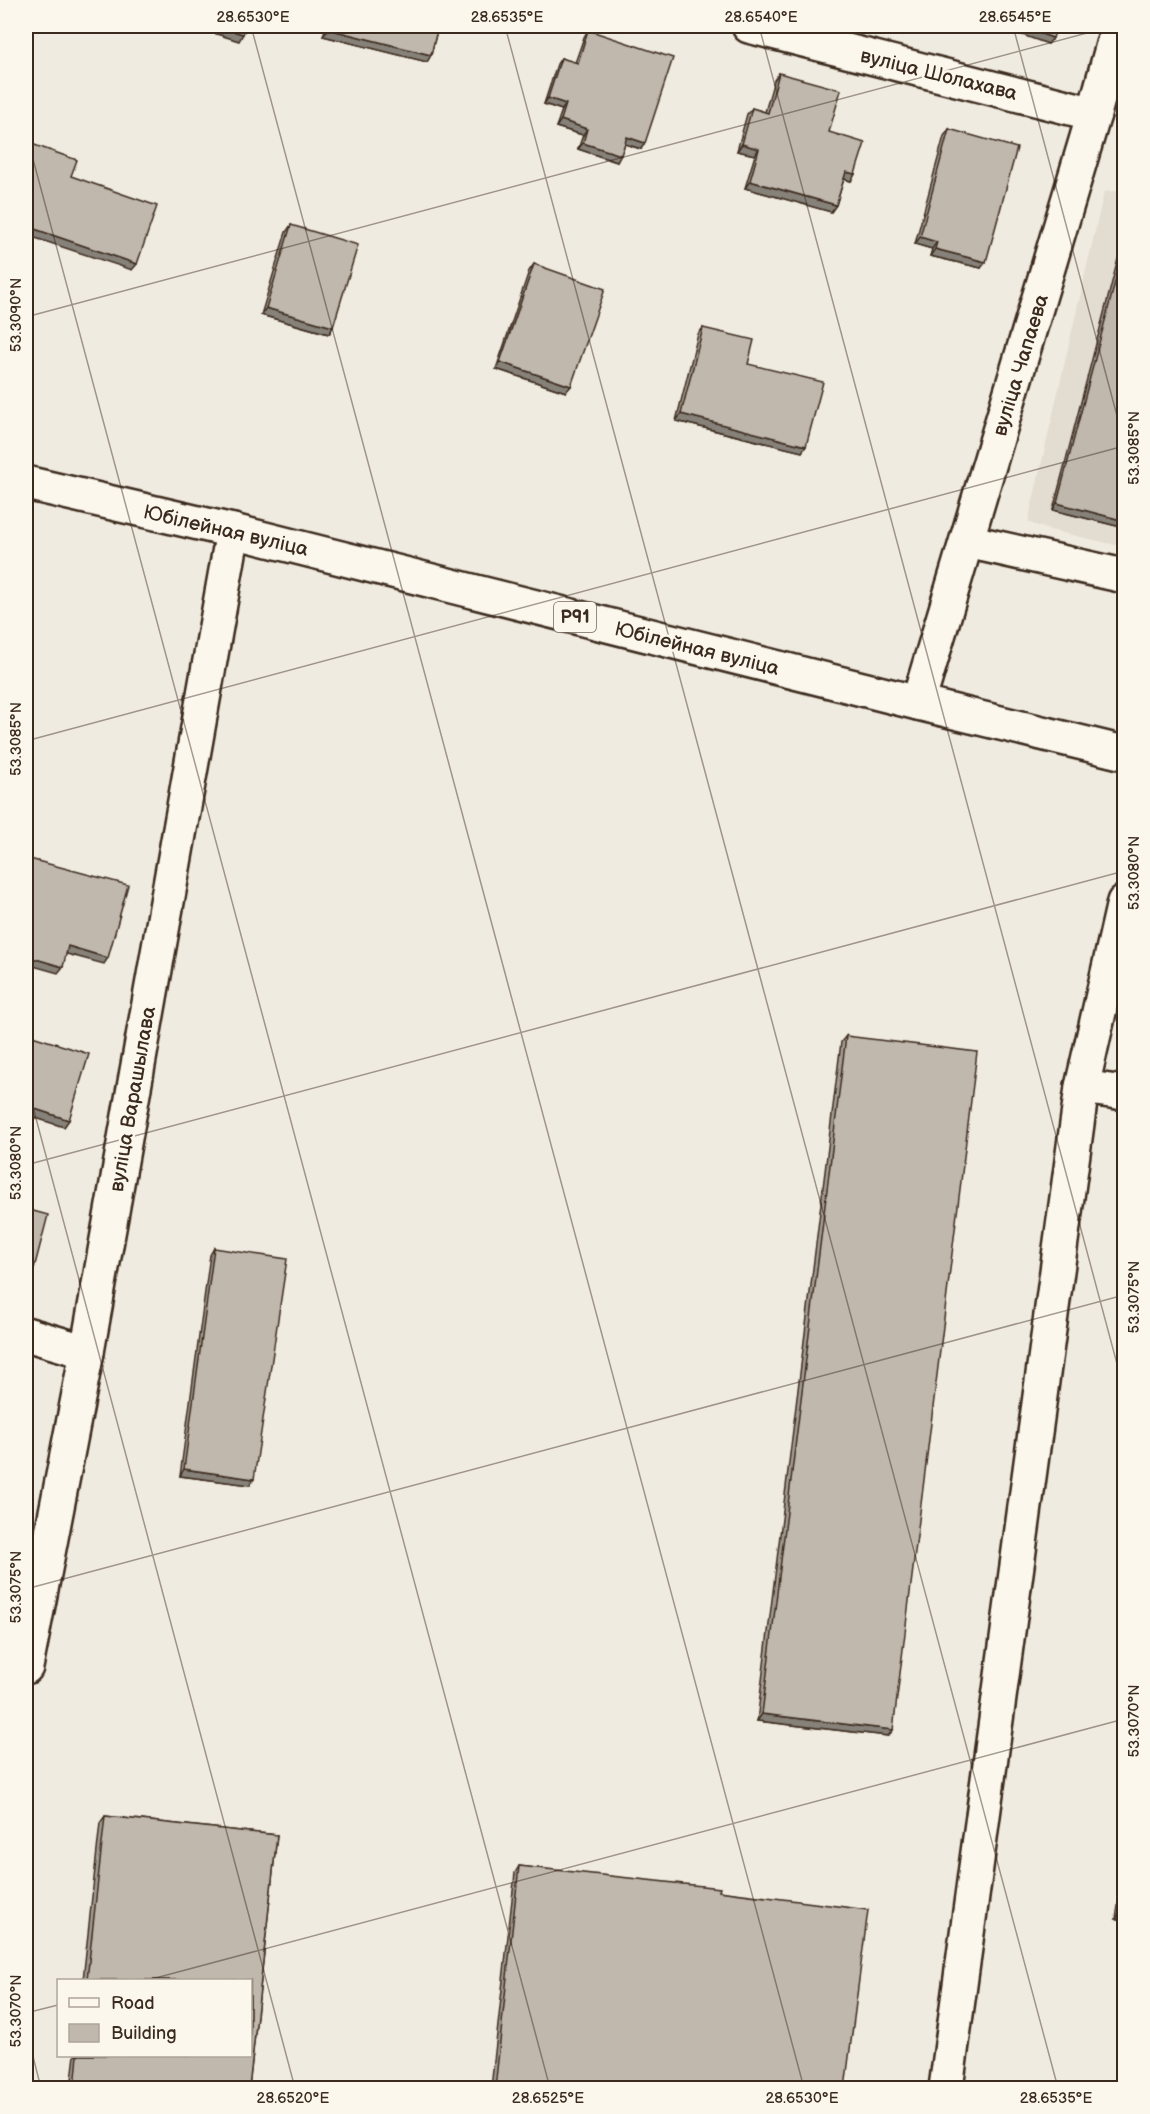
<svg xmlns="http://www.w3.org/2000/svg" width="1150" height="2114" font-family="'Balsamiq Sans',sans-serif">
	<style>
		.built { fill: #e2dcd1 }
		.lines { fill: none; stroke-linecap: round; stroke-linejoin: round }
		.minor-casing { stroke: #3b2a1e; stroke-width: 38 }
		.major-casing { stroke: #3b2a1e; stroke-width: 38 }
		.minor { stroke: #fbf7ec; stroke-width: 33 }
		.major { stroke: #fbf7ec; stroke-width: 33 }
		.wall { fill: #a59e95; stroke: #3b2a1e; stroke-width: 1.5 }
		.shaded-wall { fill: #868179; stroke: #3b2a1e; stroke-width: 1.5 }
		.building { fill: #c0b8ad; stroke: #3b2a1e; stroke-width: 1.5 }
		.ticks { fill: none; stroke: #3b2a1e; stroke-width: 1.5; stroke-opacity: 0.45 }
		.labels { text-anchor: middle; stroke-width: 5; stroke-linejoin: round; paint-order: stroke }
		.shield { fill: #fbf7ec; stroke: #75685c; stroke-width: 1.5 }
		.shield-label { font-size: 18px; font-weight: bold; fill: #3b2a1e }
		.street-label { font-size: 20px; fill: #3b2a1e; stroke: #fbf7ec }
		.neatline { fill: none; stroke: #3b2a1e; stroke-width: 2 }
		.ticks-label { font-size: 15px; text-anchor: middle; fill: #3b2a1e }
	</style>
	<rect width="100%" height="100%" fill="#f0ebe0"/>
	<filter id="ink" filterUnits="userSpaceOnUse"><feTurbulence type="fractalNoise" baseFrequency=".0167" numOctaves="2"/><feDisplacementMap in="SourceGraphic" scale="12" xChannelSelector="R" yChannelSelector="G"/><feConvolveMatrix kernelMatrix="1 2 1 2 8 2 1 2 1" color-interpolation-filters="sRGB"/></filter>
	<g filter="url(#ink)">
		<!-- built -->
		<polygon class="built" points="1124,190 1124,547 1046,529 1028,522 1104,192"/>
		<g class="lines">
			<defs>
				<g id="minor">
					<polyline points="749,26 1094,114"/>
					<polyline points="967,541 1124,576"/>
					<polyline points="918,703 1094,114 1118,26"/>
					<polyline points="1082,1087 1124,1093"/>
					<polyline points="26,1334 87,1352"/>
					<polyline points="26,1667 87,1352 233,531"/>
					<polyline points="946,2088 1082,1087 1124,902"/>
				</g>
				<polyline id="major" points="26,483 233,531 918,703 1124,753"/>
			</defs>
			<!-- minor casing -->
			<use href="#minor" class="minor-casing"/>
			<!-- major casing -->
			<use href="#major" class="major-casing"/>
			<!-- minor -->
			<use href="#minor" class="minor"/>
			<!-- major -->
			<use href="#major" class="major"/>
		</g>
		<!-- wall -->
		<g class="wall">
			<polygon points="326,26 438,26 431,55 427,62 323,36"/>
			<polygon points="588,30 641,149 625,144 617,162 578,149 583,135 556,127 562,110 544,104 557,64 561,58 575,63 584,37"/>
			<polygon points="779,73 829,132 855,174 851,181 844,179 836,205 831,212 745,188 755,155 737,151 747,114 752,108 765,112 774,80"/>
			<polygon points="949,129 981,268 930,256 932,249 915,244 944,136"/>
			<polygon points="291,225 333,327 329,334 261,315 286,232"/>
			<polygon points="1123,252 1125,528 1053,510 1118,259"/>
			<polygon points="534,264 566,392 496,369 529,271"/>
			<polygon points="703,328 806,446 802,452 676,421 698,334"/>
			<polygon points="846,1036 893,1730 888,1736 757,1721 841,1042"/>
			<polygon points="214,1248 250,1485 180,1476 210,1255"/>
			<polygon points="105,1816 277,1835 249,2088 71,2088 75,2055 250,2055 250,1980 83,1980 100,1823"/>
			<polygon points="1125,1860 1125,1920 1116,1919"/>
			<polygon points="519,1866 719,1891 845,2088 491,2088 515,1873"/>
		</g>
		<!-- shaded-wall -->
		<g class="shaded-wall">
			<polygon points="191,26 216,26 243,34 239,41"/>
			<polygon points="997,26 1019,26 1053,38 1048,44"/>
			<polygon points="328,29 431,55 427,62 323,36"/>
			<polygon points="548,98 566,104 562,110 544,104"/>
			<polygon points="561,120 587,129 583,135 556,127"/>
			<polygon points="627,137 645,143 641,149 622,143"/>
			<polygon points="583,143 621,155 617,162 578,149"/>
			<polygon points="742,144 759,149 755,155 737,151"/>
			<polygon points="846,172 855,174 851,181 841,178"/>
			<polygon points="750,181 836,205 831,212 745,188"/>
			<polygon points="26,226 137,264 132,270 26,235"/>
			<polygon points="920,237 937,242 932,249 915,244"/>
			<polygon points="935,249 986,262 981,268 930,256"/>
			<polygon points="266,308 333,327 329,334 261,315"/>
			<polygon points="500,362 571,386 566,392 496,369"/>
			<polygon points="681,414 806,446 802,452 676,421"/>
			<polygon points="1057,503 1125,521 1125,528 1053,510"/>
			<polygon points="68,946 108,958 104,964 63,953"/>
			<polygon points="26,956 63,967 58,973 26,964"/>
			<polygon points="26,1106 69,1120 64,1127 26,1115"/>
			<polygon points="26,1283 30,1284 26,1291"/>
			<polygon points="184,1469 254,1479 250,1485 180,1476"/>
			<polygon points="762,1714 893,1730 888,1736 757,1721"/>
			<polygon points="1120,1912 1125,1913 1125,1920 1116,1919"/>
		</g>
		<!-- building -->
		<g class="building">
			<polygon points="216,26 246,26 243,34"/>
			<polygon points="329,26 438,26 431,55 328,29"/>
			<polygon points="1019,26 1057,26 1053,38"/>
			<polygon points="588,30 673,58 645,143 627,137 621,155 583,143 587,129 561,120 566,104 548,98 561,58 578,63"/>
			<polygon points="779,73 841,90 829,132 865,143 855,174 846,172 836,205 750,181 759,149 742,144 752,108 768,113"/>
			<polygon points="949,129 1017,148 986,262 935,249 937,242 920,237"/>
			<polygon points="26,142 77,160 71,176 157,206 137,264 26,226"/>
			<polygon points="291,225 358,245 333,327 266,308"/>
			<polygon points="1123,252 1125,253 1125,521 1057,503"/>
			<polygon points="534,264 605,289 571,386 500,362"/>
			<polygon points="703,328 754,340 748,364 823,382 806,446 681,414"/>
			<polygon points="26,858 128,885 108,958 68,946 63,967 26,956"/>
			<polygon points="26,1034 89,1054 69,1120 26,1106"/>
			<polygon points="846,1036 977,1052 893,1730 762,1714"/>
			<polygon points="26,1209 48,1215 30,1284 26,1283"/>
			<polygon points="214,1248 287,1259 254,1479 184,1469"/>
			<polygon points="105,1816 277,1835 249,2088 75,2088 78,2055 250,2055 250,1980 87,1980"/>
			<polygon points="519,1866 720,1888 719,1891 868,1910 845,2088 495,2088"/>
			<polygon points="1125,1884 1125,1913 1120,1912"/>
		</g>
	</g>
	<!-- ticks -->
	<path class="ticks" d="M251,26L804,2088M505,26L1058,2088M759,26L1124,1390M1013,26L1124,442M26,133L550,2088M26,317L1113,26M26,741L1124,446M26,1081L295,2088M26,1165L1124,871M26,1589L1124,1295M148,1980L1124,1719M26,2013L58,2005M26,2029L41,2088"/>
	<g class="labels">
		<!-- shield labels -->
		<rect class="shield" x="554" y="602" width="42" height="30" rx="4.5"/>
		<g class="shield-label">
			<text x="575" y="623">Р91</text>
		</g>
		<!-- street labels -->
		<g class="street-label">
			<text transform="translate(939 74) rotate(14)" y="7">вуліца Шолахава</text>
			<text transform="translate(1020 365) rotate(-73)" y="7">вуліца Чапаева</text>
			<text transform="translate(226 530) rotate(13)" y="7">Юбілейная вуліца</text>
			<text transform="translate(697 648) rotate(14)" y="7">Юбілейная вуліца</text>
			<text transform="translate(132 1099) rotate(-80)" y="7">вуліца Варашылава</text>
		</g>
	</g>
	<!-- margin -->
	<rect width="1150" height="2114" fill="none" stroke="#fbf7ec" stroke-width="66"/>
	<!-- legend -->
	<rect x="57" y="1979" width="195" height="78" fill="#fbf7ec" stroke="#aea59a" stroke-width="1.5"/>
	<rect x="69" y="1998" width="30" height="9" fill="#fbf7ec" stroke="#aea59a" stroke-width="1.5"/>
	<text x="111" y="2009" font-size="18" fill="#3b2a1e">Road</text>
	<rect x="69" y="2024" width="30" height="18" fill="#c0b8ad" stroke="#aea59a" stroke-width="1.5"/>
	<text x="111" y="2039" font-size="18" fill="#3b2a1e">Building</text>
	<rect x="33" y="33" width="1084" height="2048" class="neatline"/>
	<g class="ticks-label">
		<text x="253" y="22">28.6530°E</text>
		<text x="507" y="22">28.6535°E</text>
		<text x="761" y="22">28.6540°E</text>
		<text x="1015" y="22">28.6545°E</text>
		<text transform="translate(16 315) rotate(-90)" y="5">53.3090°N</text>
		<text transform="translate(1134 448) rotate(-90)" y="5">53.3085°N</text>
		<text transform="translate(16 739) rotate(-90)" y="5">53.3085°N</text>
		<text transform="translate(1134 873) rotate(-90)" y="5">53.3080°N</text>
		<text transform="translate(16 1163) rotate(-90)" y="5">53.3080°N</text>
		<text transform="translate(1134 1297) rotate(-90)" y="5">53.3075°N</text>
		<text transform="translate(16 1587) rotate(-90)" y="5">53.3075°N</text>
		<text transform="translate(1134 1721) rotate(-90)" y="5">53.3070°N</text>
		<text transform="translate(16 2011) rotate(-90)" y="5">53.3070°N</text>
		<text x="293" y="2103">28.6520°E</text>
		<text x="548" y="2103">28.6525°E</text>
		<text x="802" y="2103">28.6530°E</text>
		<text x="1056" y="2103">28.6535°E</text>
	</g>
</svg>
